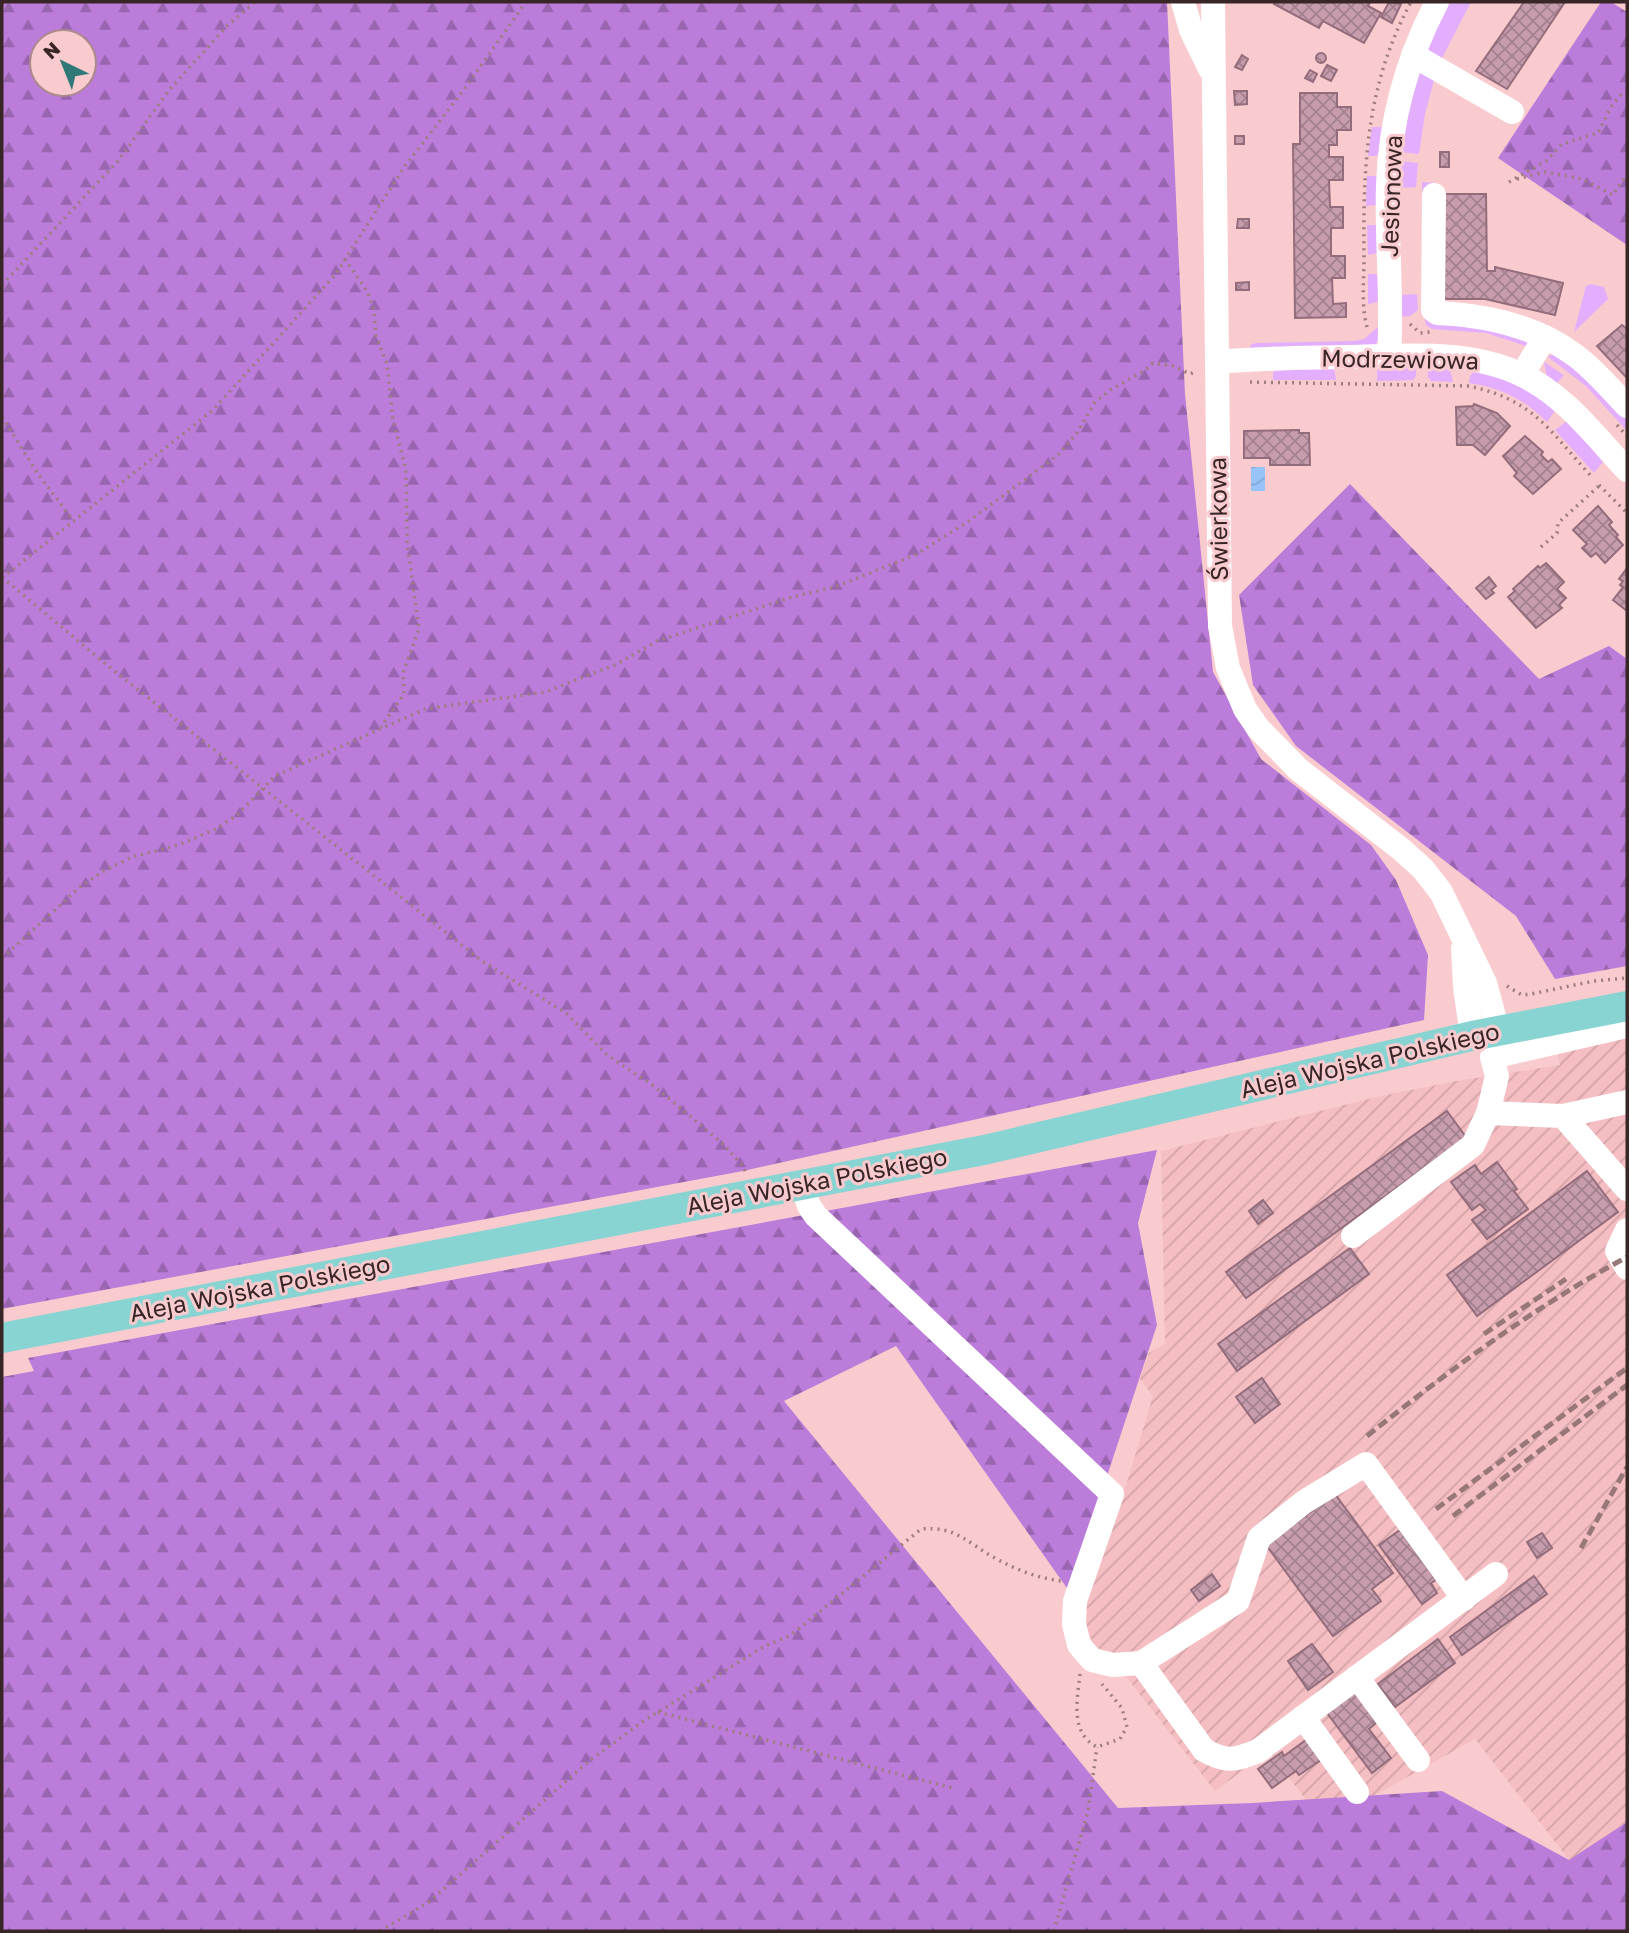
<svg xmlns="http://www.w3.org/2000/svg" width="1629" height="1933" font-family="'Golos Text',sans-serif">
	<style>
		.industrial { fill: url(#industrial-furrows) }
		.green { fill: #e3aefe }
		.forest { fill: url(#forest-firs); fill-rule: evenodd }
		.water { fill: url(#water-waves) }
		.building { fill: url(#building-cross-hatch); stroke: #946d7c; stroke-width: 2 }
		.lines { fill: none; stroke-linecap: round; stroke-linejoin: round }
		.path { stroke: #9e7d7f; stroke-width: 3.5; stroke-dasharray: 2 5; stroke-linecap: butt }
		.minor { stroke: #fff; stroke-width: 24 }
		.major { stroke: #88d4d3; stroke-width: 30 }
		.rail { stroke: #987779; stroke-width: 5; stroke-dasharray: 10 5; stroke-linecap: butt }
		.labels { text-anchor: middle; stroke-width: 6; stroke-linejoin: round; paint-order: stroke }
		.street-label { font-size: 24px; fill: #382627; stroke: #facbce }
	</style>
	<defs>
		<pattern id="industrial-furrows" width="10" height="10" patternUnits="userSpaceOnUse" patternTransform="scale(1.75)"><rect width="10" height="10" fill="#f5bec2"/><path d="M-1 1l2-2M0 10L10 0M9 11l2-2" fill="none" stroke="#d3a3a7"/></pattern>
		<pattern id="forest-firs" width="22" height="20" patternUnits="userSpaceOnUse" patternTransform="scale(1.75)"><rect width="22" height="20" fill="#bb7cda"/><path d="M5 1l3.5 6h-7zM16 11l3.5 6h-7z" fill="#9965b1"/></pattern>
		<pattern id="water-waves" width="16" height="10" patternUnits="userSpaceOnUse" patternTransform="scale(1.75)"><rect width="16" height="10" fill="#97c3f8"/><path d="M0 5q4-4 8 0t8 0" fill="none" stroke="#83a7d5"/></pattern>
		<pattern id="building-cross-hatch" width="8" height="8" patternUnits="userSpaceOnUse" patternTransform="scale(1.75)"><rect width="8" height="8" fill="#c79dad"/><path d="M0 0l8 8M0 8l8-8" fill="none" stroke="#a3808d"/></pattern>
	</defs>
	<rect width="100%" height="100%" fill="#facbce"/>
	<!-- industrial -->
	<polygon class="industrial" points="1627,1038 1627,1822 1569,1860 1475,1739 1324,1824 1269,1751 1215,1791 1117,1665 1093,1643 1087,1629 1084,1603 1128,1479 1153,1396 1140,1379 1149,1353 1165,1344 1161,1151 1376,1097 1456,1081 1560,1065 1558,1053"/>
	<!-- green -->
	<g class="green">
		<polygon points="1449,2 1471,2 1441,60 1430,54 1427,46"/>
		<polygon points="1418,69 1436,73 1425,114 1419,154 1400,152"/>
		<polygon points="1372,127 1381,127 1386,131 1382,153 1376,156 1368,156"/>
		<polygon points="1399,161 1418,163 1416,187 1400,188"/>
		<polygon points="1367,176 1377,176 1377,205 1366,206"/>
		<polygon points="1422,182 1436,183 1425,305 1523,335 1532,348 1486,333 1432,329 1426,325 1424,317"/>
		<polygon points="1367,225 1377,225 1377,253 1368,255"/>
		<polygon points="1368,274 1377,274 1382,301 1368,304"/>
		<polygon points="1591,284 1604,287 1608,299 1574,332 1586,286"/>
		<polygon points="1417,294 1418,310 1410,316 1399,317 1401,295"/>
		<polygon points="1378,327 1378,341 1375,345 1248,350 1252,344 1258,343 1356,341 1364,339"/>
		<polygon points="1553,354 1578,368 1627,420 1627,431 1586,386 1548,357"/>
		<polygon points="1544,362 1564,375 1557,383 1547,377"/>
		<polygon points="1416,365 1416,376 1413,380 1377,381 1377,371 1380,366"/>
		<polygon points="1427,365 1450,369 1453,382 1431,381 1428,377"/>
		<polygon points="1334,366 1336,380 1273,380 1273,373 1276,367"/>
		<path d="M1491,371L1557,408L1547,422C1526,400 1499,387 1469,383L1470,376L1474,372Z"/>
		<polygon points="1568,420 1603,462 1594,473 1555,430"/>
	</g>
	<!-- forest -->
	<g class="forest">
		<path d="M2,2H1167L1185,394L1213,672L1261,759L1371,845L1396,880L1428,955L1424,1020L743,1171L2,1309ZM42,42H84V84H42Z"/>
		<polygon points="1601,2 1611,2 1627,12 1627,245 1498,158"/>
		<polygon points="1350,484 1539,679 1609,646 1627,659 1627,966 1555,979 1516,916 1296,746 1253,685 1239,595"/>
		<polygon points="1157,1150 1138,1223 1157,1325 1069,1591 896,1346 784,1401 1118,1808 1252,1803 1442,1791 1569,1860 1627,1822 1627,1931 2,1931 2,1377 34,1371 28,1358"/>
	</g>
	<!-- water -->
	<rect class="water" x="1251" y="467" width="14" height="24"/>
	<!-- building -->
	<g class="building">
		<polygon points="1275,2 1370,2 1368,6 1381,13 1364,43 1323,21 1319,28 1274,4"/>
		<polygon points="1389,2 1401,4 1392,23 1381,17"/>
		<polygon points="1524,2 1565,2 1507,89 1476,71"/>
		<circle cx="1321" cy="58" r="5"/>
		<polygon points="1242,55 1248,59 1242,70 1235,67"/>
		<polygon points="1327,65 1337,70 1331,81 1321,76"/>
		<polygon points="1310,70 1317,74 1313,82 1305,78"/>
		<polygon points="1234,91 1247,91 1247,104 1235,105"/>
		<polygon points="1300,93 1337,93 1337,107 1351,107 1351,130 1337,130 1337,145 1329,145 1329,157 1343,157 1343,180 1329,180 1330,207 1343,207 1343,228 1331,228 1331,256 1345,256 1345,278 1332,278 1333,304 1346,303 1346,317 1295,318 1293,144 1300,144"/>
		<rect x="1235" y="136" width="9" height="8"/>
		<rect x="1440" y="152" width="9" height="15"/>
		<polygon points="1442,194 1486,194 1487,271 1495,271 1495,267 1563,283 1555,315 1485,299 1443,299"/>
		<polygon points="1238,219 1249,219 1249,228 1237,228"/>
		<polygon points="1249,282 1249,290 1236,290 1236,283"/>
		<polygon points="1622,325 1627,329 1627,378 1597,346"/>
		<polygon points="1474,404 1497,413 1510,426 1485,455 1473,445 1457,445 1456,407 1473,406"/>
		<polygon points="1299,430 1299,433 1309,433 1310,465 1270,465 1270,458 1244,458 1244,431"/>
		<polygon points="1525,436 1543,452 1541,455 1548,462 1552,459 1561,469 1533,494 1514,476 1517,473 1503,456"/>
		<polygon points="1598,506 1612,522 1609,525 1618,535 1616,537 1623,545 1605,563 1596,553 1591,557 1582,548 1587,544 1573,530"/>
		<polygon points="1546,563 1564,582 1557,589 1566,598 1559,605 1562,608 1536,628 1508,597 1515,591 1513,589 1538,566 1540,568"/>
		<polygon points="1627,568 1627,611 1613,600 1623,587 1620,585 1623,581 1619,579"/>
		<polygon points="1489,577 1496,586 1491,590 1494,593 1486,599 1476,588"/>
		<polygon points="1447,1111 1466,1137 1246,1298 1226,1272"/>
		<polygon points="1497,1162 1517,1189 1514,1191 1528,1209 1487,1239 1472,1220 1486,1210 1480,1204 1472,1210 1451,1182 1475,1165 1481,1174"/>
		<polygon points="1587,1171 1618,1212 1477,1316 1447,1275"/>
		<polygon points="1263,1200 1273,1213 1258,1224 1249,1211"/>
		<polygon points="1350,1248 1369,1274 1237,1371 1218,1344"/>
		<polygon points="1262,1378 1280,1404 1255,1423 1236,1397"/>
		<polygon points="1335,1494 1393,1573 1372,1589 1381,1601 1333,1636 1266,1545"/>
		<polygon points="1400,1530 1436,1580 1431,1583 1437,1593 1422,1604 1379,1545"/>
		<polygon points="1542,1533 1552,1548 1537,1558 1527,1542"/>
		<polygon points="1212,1574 1220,1586 1199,1601 1191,1590"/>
		<polygon points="1534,1576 1547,1594 1462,1655 1450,1637"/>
		<polygon points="1438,1639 1455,1663 1395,1707 1378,1684"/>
		<polygon points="1312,1644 1333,1672 1308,1690 1288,1661"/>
		<polygon points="1356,1691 1376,1723 1369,1729 1391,1758 1372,1773 1327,1713"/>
		<polygon points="1306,1740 1321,1760 1299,1775 1296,1771 1272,1788 1258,1769 1282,1752 1284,1756"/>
	</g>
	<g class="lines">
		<!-- path -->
		<g class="path">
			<polyline points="1517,179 1545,172 1582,179 1613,195 1627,174"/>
			<polyline points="1509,182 1546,161 1562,144 1598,133 1611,107 1622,93 1627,92"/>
			<polyline points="345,259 367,291 374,310 376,336 387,364 393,420 406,470 407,541 419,629 403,673 404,694 381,727"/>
			<polyline points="2,285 118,161 169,90 227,26 255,2"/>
			<polyline points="1410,324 1420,333 1430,332"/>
			<path d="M1367,327C1361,306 1364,280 1364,258C1363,166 1366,85 1411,2"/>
			<path d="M1250,382L1468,386C1533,399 1549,430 1591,476"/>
			<polyline points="2,417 38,474 73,520"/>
			<polyline points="1617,425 1627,436"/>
			<polyline points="1599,485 1627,513"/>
			<polyline points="1541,547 1557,533 1558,523 1600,485"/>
			<polyline points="2,577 108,666 482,961 566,1013 607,1055 655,1087 722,1143 743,1166 746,1173"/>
			<polyline points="2,578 213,410 335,275 405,166 463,91 526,2"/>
			<polyline points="2,958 80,887 102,872 132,857 178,845 216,829 237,815 275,776 425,709 545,692 615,665 657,641 792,597 835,587 915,555 966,523 1058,455 1077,433 1095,402 1112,389 1144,371 1153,363 1173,366 1190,374 1197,371"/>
			<polyline points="1507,986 1522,995 1531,994 1594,981 1627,978"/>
			<path d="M1080,1674C1077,1701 1070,1733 1097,1747L1120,1739L1127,1727L1122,1708L1102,1684"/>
			<polyline points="658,1712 956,1789"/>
			<path d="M380,1931L429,1902L589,1761L645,1720L689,1693L765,1646L791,1635L921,1529C956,1526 966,1542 995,1558C1016,1570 1038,1578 1061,1581"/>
			<polyline points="1054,1931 1088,1811 1097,1747"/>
		</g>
		<!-- minor -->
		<g class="minor">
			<polyline points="1183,2 1191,30 1210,69"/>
			<polyline points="1213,2 1220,626 1228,668 1245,709 1258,728 1298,769 1402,850 1423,869 1441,892 1485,983 1498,1031"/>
			<polyline points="1413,55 1512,112"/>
			<path d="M1434,195L1433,310L1437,313C1485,315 1536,326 1576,356C1595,370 1611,390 1627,406"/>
			<path d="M1389,356C1393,299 1386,242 1388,185C1390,121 1407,59 1437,2"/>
			<path d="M1217,362C1260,358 1303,358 1346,357C1404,356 1467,349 1520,374C1564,394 1595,436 1627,470"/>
			<polyline points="1522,375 1545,337"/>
			<polyline points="1463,948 1465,987 1472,1036"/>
			<polyline points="1488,1113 1563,1116 1627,1189"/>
			<polyline points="1563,1116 1627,1102"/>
			<path d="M802,1185L809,1206L816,1216L1112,1494L1075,1601L1074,1624L1079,1645L1092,1660L1113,1665L1141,1663L1204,1750C1227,1763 1235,1760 1258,1751L1496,1574"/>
			<polyline points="1627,1230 1617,1251 1627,1268"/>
			<polyline points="1353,1236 1473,1145 1488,1113 1497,1076 1492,1057 1627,1026"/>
			<polyline points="1141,1663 1238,1601 1259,1538 1304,1502 1366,1464 1464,1599"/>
			<polyline points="1357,1677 1418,1760"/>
			<polyline points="1303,1717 1357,1792"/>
		</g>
		<!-- major -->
		<polyline class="major" points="2,1338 984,1150 1472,1036 1627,1006"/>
		<!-- rail -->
		<g class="rail">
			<polyline points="1484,1334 1566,1279"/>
			<path d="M1367,1436C1450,1370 1534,1307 1627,1257"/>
			<polyline points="1436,1509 1627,1368"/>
			<polyline points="1453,1516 1627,1385"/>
			<polyline points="1581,1548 1627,1467"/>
		</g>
	</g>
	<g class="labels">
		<!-- street labels -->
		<g class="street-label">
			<text transform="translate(1392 196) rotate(-88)" y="8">Jesionowa</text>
			<text transform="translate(1400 360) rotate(1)" y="8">Modrzewiowa</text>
			<text transform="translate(1219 519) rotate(-91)" y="8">Świerkowa</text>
			<text transform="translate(1370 1061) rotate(-13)" y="8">Aleja Wojska Polskiego</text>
			<text transform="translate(817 1182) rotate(-11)" y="8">Aleja Wojska Polskiego</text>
			<text transform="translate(260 1289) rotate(-11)" y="8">Aleja Wojska Polskiego</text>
		</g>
	</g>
	<!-- border -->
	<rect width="1629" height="1933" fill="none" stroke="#382627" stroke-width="7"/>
	<!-- north arrow -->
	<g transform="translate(63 63) rotate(317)"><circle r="33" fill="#facbce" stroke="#ac898b" stroke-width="2"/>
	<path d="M0-5L12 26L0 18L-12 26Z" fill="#2f7877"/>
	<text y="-10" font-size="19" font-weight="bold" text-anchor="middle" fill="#382627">N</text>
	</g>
</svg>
